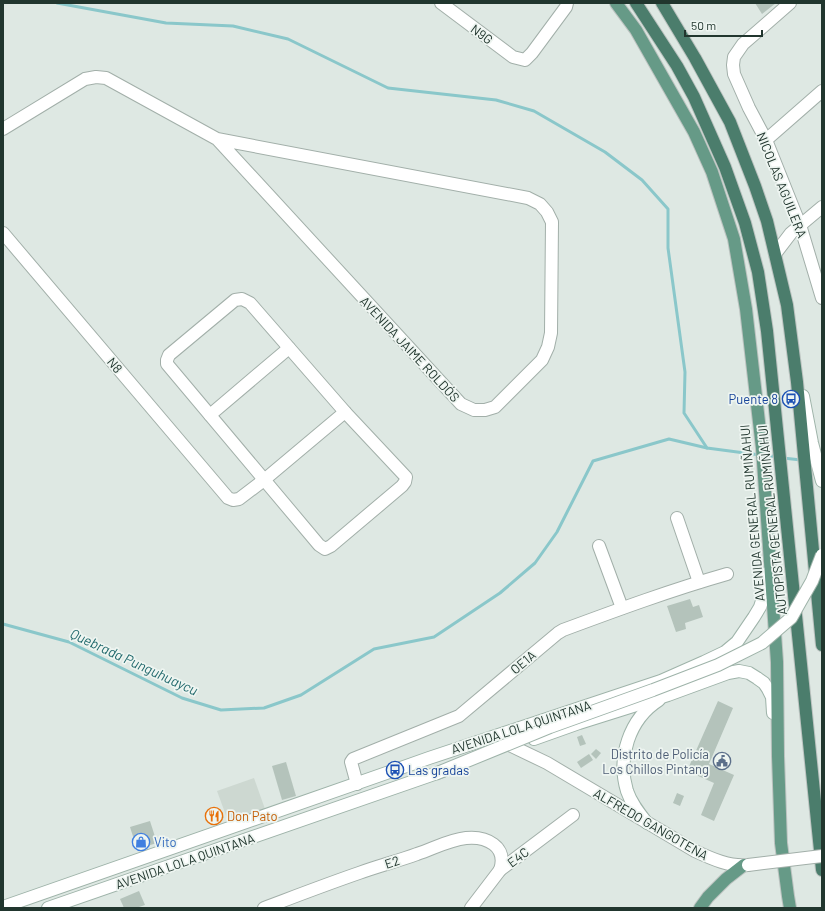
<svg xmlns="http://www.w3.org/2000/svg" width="825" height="911" font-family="Barlow,sans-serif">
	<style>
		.built { fill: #cdd8d1 }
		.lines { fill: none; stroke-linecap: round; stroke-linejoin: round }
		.stream { stroke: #8ac7ca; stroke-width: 3 }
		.building { fill: #b4c3bb }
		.minor-casing { stroke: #a2afa9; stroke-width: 14 }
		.tertiary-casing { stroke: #a2afa9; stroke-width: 14 }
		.secondary-casing { stroke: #9eb3a9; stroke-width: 14 }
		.primary-casing { stroke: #bcc3c0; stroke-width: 14 }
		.trunk-casing { stroke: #bcc3c0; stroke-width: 14 }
		.minor { stroke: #fff; stroke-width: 12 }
		.tertiary { stroke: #fff; stroke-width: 12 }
		.secondary { stroke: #fff; stroke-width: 12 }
		.primary { stroke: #669a87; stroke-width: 12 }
		.trunk { stroke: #4b7d6c; stroke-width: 12 }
		.tertiary-bridge-casing { stroke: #a2afa9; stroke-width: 14; stroke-linecap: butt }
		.secondary-bridge-casing { stroke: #9eb3a9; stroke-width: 14; stroke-linecap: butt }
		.tertiary-bridge { stroke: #fff; stroke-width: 12 }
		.secondary-bridge { stroke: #fff; stroke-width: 12 }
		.labels { text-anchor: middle; stroke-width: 3.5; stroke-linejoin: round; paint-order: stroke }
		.street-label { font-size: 13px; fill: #21362e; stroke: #eef5f1 }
		.transit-label { font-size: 13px; fill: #164399; stroke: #eef5f1; text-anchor: end }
		.service-label { font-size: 13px; fill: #4e5e75; stroke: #eef5f1; text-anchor: end }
		.food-label { font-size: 13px; fill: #c56008; stroke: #eef5f1; text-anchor: start }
		.shop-label { font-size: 13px; fill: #366cbe; stroke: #eef5f1; text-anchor: start }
		.water-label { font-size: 14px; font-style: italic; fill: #21696c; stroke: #eef5f1 }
	</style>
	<rect width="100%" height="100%" fill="#dee8e3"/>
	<!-- built -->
	<polygon class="built" points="254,778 265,809 228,821 217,791"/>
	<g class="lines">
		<!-- stream -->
		<g class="stream">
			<polyline points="57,3 166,23 233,26 288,39 388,88 496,100 534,111 605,152 642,180 668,209 668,248 685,372 684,413 707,448"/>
			<polyline points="765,455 778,457"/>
			<polyline points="783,458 801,460"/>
			<polyline points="3,624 69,642 182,698 221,710 264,708 301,695 374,649 434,637 500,593 535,563 557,532 593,461 669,439 707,448 760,455"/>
		</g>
	</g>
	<!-- building -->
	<g class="building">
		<polygon points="755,3 776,3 762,14"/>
		<polygon points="690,599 693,607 699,605 703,617 685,623 686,629 676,632 667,606"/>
		<polygon points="718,701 733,708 709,764 734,775 714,821 701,815 714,783 687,771"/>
		<polygon points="582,735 586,744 580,746 577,737"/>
		<polygon points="596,749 601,753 596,759 591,754"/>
		<polygon points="589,754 593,760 581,768 577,762"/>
		<polygon points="286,762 296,796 282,800 272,766"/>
		<polygon points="677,793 684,796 680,806 673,803"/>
		<polygon points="220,809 224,818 209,824 205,814"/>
		<polygon points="150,821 157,843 137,849 130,827"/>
		<polygon points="139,891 145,905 136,908 124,908 120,899"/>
	</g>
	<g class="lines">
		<defs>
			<g id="minor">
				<polyline points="441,3 513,57 525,60 532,53 566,7 567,3"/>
				<polyline points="790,3 743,44 734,57 733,65 734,74 749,108 766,140 800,225 822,298"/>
				<polyline points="3,129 85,79 96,77 106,78 217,139 528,198 540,204 547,212 552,222 551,333 548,347 542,360 495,407 485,410 474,410 461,404 217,139"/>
				<polyline points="766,140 822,91"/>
				<polyline points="3,233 228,498 233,500 239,499 264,480 345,412"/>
				<polyline points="775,254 791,233 822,207"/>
				<polygon points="242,299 250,303 345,412 406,477 405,482 402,486 331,546 325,549 319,545 167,364 167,360 169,355 235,300"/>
				<polyline points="210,415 289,348"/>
				<polyline points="677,518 699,582"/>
				<polyline points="599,546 622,608"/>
				<path d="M357,784L351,762L353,759L459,716L558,633L563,630C617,610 671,590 727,574"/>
				<path d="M264,908C296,896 327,884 359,873C378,866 398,861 417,854C433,849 448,840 466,838C486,836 508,846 500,870"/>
				<polyline points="471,908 500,870 573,815"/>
			</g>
			<path id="tertiary" d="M501,741L547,763L695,851C712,859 730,867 748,865"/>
			<g id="secondary">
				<polyline points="803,396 812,443 822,481"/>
				<polyline points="534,739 579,723 668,695 728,673 739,671 749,673 757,678 764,683 768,689 772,697 773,713"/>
				<path d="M647,823C639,813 631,803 627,791C617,758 629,719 659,700"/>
				<polyline points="3,907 395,770 429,758 661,681 704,662 725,652 737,642 754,617 760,607 764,595 767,582 767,573"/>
				<polyline points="48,908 443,771"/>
			</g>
			<g id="primary">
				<polyline points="616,3 636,30 694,132 712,172 734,239 746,309 762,448 777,662 778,756 781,843 788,896 790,908"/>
				<polyline points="700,908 708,897 726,879 744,865"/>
			</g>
			<g id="trunk">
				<polyline points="636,3 677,66 694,97 725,167 745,223 758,272 767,331 822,870"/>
				<polyline points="662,3 695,58 730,122 755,186 767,221 787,305 797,382 822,645"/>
			</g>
		</defs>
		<!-- minor casing -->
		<use href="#minor" class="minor-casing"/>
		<!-- tertiary casing -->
		<use href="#tertiary" class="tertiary-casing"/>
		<!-- secondary casing -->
		<use href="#secondary" class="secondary-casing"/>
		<!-- primary casing -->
		<use href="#primary" class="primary-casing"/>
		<!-- trunk casing -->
		<use href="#trunk" class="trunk-casing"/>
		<!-- minor -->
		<use href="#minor" class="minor"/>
		<!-- tertiary -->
		<use href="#tertiary" class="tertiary"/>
		<!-- secondary -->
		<use href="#secondary" class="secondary"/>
		<!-- primary -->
		<use href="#primary" class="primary"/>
		<!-- trunk -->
		<use href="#trunk" class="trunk"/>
		<defs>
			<polyline id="tertiary-bridge" points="748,865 822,856"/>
			<polyline id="secondary-bridge" points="435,774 550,727 653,690 718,665 762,643 791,618 812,581 822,555"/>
		</defs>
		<!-- tertiary-bridge casing -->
		<use href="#tertiary-bridge" class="tertiary-bridge-casing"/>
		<!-- secondary-bridge casing -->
		<use href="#secondary-bridge" class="secondary-bridge-casing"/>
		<!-- tertiary-bridge -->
		<use href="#tertiary-bridge" class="tertiary-bridge"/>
		<!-- secondary-bridge -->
		<use href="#secondary-bridge" class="secondary-bridge"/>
	</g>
	<!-- icons -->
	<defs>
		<symbol id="bus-ring" viewBox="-11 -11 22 22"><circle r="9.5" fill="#eef5f1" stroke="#1a4fb4" stroke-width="1.5"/><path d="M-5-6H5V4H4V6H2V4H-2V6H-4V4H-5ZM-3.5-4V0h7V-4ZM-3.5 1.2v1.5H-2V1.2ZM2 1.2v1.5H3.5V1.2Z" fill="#1a4fb4"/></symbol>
		<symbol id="civic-ring" viewBox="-11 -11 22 22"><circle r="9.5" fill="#eef5f1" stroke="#5c6f8a" stroke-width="1.5"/><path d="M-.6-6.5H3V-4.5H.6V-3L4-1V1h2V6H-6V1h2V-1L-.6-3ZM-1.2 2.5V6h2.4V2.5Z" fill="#5c6f8a"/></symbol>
		<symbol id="restaurant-ring" viewBox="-11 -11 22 22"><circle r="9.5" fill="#eef5f1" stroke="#e8710a" stroke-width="1.5"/><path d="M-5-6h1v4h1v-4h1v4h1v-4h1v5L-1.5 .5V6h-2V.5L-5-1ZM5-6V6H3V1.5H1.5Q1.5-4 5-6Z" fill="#e8710a"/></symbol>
		<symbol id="shop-ring" viewBox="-11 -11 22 22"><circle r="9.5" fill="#eef5f1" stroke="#3f7fe0" stroke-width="1.5"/><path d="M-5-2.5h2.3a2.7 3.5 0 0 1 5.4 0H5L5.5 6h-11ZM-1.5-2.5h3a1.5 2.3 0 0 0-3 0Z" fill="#3f7fe0"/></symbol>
	</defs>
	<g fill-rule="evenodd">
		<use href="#bus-ring" x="781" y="389" width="20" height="20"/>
		<use href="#civic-ring" x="712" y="751" width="20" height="20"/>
		<use href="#bus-ring" x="385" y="760" width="20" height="20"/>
		<use href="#restaurant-ring" x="204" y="806" width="20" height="20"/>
		<use href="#shop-ring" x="131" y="832" width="20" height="20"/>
	</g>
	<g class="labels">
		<!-- street labels -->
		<g class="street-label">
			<text transform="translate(482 34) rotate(37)" y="5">N9G</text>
			<text transform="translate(782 185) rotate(68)" y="5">NICOLAS AGUILERA</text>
			<text transform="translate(410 349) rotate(47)" y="5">AVENIDA JAIME ROLDÓS</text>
			<text transform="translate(115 365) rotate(50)" y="5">N8</text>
			<text transform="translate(752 513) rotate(-95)" y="5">AVENIDA GENERAL RUMIÑAHUI</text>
			<text transform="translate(772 520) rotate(-96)" y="5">AUTOPISTA GENERAL RUMIÑAHUI</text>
			<text transform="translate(523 662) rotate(-40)" y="5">OE1A</text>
			<text transform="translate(521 727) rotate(-18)" y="5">AVENIDA LOLA QUINTANA</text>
			<text transform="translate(651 824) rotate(30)" y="5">ALFREDO GANGOTENA</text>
			<text transform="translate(518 857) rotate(-37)" y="5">E4C</text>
			<text transform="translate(185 861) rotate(-19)" y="5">AVENIDA LOLA QUINTANA</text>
			<text transform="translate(392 862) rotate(-18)" y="5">E2</text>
		</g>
		<!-- transit labels -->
		<g class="transit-label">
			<text x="778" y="404">Puente 8</text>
			<text x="408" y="775" text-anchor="start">Las gradas</text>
		</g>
		<!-- service labels -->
		<g class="service-label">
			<text x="709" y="759">Distrito de Policía<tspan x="709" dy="15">Los Chillos Pintang</tspan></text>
		</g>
		<!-- food labels -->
		<g class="food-label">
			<text x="227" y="821">Don Pato</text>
		</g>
		<!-- shop labels -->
		<g class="shop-label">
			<text x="154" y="847">Vito</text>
		</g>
		<!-- water labels -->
		<g class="water-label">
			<text transform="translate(134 662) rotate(25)" y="5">Quebrada Punguhuaycu</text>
		</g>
	</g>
	<!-- border -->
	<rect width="825" height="911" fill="none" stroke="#21362e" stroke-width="8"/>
	<!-- scale -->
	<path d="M685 30v6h77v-6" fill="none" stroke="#21362e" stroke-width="2"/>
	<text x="691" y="30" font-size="12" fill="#21362e" stroke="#eef5f1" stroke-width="3" paint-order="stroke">50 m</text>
</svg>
